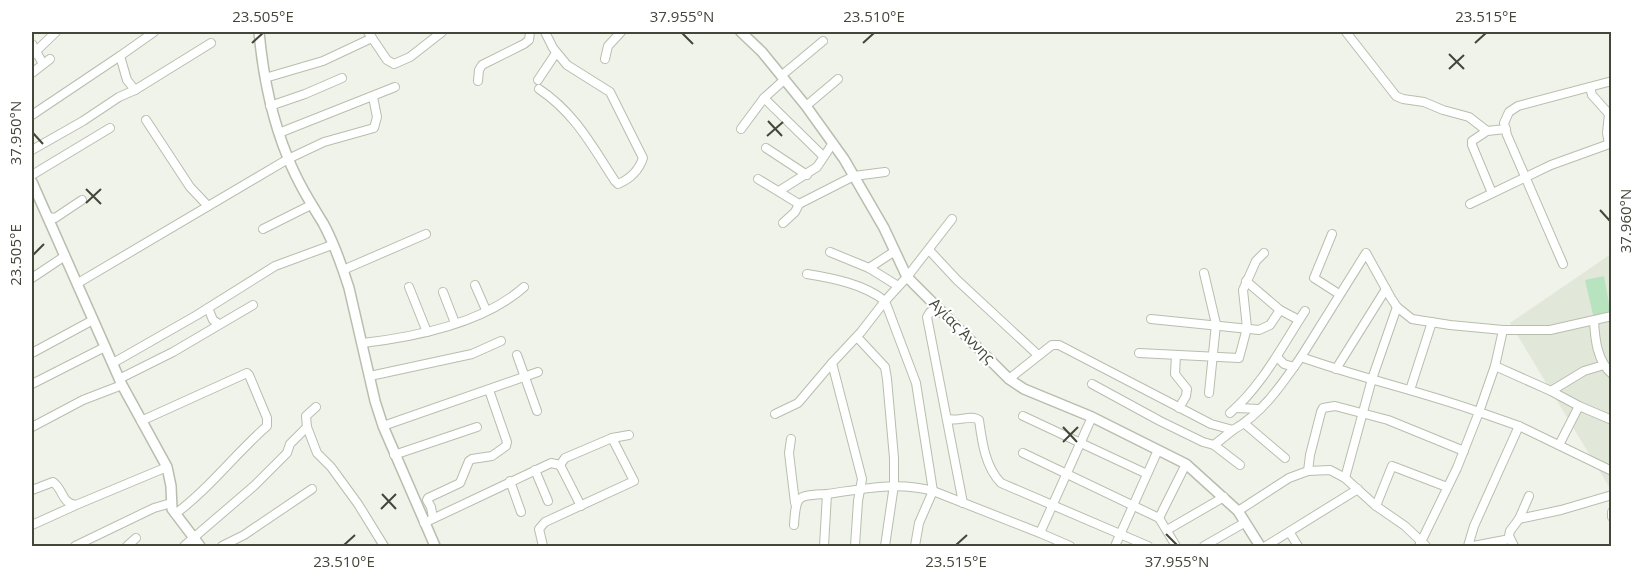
<svg xmlns="http://www.w3.org/2000/svg" width="1643" height="578" font-family="'Open Sans',sans-serif">
	<style>
		.residential { fill: #e1e7d9 }
		.green { fill: #b7e4bf }
		.lines { fill: none; stroke-linecap: round; stroke-linejoin: round }
		.minor-casing { stroke: #b8bead; stroke-width: 10 }
		.tertiary-casing { stroke: #b8bead; stroke-width: 12 }
		.minor { stroke: #fff; stroke-width: 8 }
		.tertiary { stroke: #fff; stroke-width: 9 }
		.ticks { fill: none; stroke: #424739; stroke-width: 2 }
		.labels { text-anchor: middle; stroke-width: 4.5; stroke-linejoin: round; paint-order: stroke }
		.street-label { font-size: 15px; fill: #424739; stroke: #fff }
		.neatline { fill: none; stroke: #424739; stroke-width: 2 }
		.ticks-label { font-size: 15px; text-anchor: middle; fill: #424739 }
	</style>
	<rect width="100%" height="100%" fill="#eff3ea"/>
	<!-- residential -->
	<polygon class="residential" points="1611,254 1611,490 1510,323"/>
	<!-- green -->
	<polygon class="green" points="1604,276 1611,315 1594,319 1585,280"/>
	<g class="lines">
		<defs>
			<g id="minor">
				<polyline points="368,32 387,60 394,64 410,57 442,32"/>
				<polyline points="1346,32 1396,96 1403,99 1424,102 1443,110 1469,117 1487,131 1506,129"/>
				<polyline points="32,44 43,64"/>
				<polyline points="32,55 56,32"/>
				<polyline points="120,56 127,80 135,90 211,43"/>
				<polyline points="605,59 608,46 621,32"/>
				<polyline points="32,73 50,59"/>
				<polyline points="781,76 823,41"/>
				<polyline points="265,78 323,61 372,38"/>
				<polyline points="538,80 556,53"/>
				<polyline points="478,81 479,70 482,65 524,44 529,40 530,32"/>
				<polyline points="1590,87 1592,95 1609,114 1607,133 1609,144"/>
				<path d="M539,89C575,113 592,146 615,181L618,184C630,179 639,170 643,158L610,92L567,65L553,48L545,32"/>
				<polyline points="764,98 823,156"/>
				<polyline points="270,106 305,94 342,78"/>
				<polyline points="806,106 838,79"/>
				<polyline points="32,115 120,56 154,32"/>
				<polyline points="146,120 190,187 208,206"/>
				<polyline points="741,129 764,98 784,80"/>
				<polyline points="1487,131 1472,141 1472,145 1492,193"/>
				<polyline points="279,133 395,87"/>
				<polyline points="766,148 807,175"/>
				<polyline points="32,150 83,121 119,97 135,90"/>
				<polyline points="32,175 110,128"/>
				<polyline points="758,179 799,204 854,176 885,172"/>
				<polyline points="779,191 817,167 833,143"/>
				<polyline points="1470,204 1551,165 1612,143"/>
				<polyline points="48,217 55,218 82,200"/>
				<polyline points="783,223 795,212 799,204"/>
				<polyline points="263,229 311,205"/>
				<polyline points="1332,234 1314,278 1339,294"/>
				<polyline points="929,250 957,280 1038,355"/>
				<polyline points="830,252 869,268 898,286"/>
				<polyline points="1563,264 1507,135 1504,123 1509,112 1518,106 1612,81"/>
				<polyline points="869,268 895,251"/>
				<polyline points="343,270 426,234"/>
				<polyline points="1204,273 1216,324 1209,393"/>
				<path d="M807,274C832,278 864,284 885,301L861,332L832,363L862,479L858,501L855,546"/>
				<polyline points="32,278 65,256"/>
				<polyline points="1246,281 1280,310 1299,320"/>
				<polyline points="78,283 288,159 324,142 374,128 377,117 373,97"/>
				<polyline points="475,285 486,310"/>
				<polyline points="409,287 427,332"/>
				<polyline points="443,292 455,323"/>
				<polyline points="208,308 213,320 219,324"/>
				<polyline points="940,309 930,312 927,317 963,503"/>
				<polyline points="1612,316 1550,330 1503,330 1495,366 1479,412 1519,426 1612,471"/>
				<polyline points="1151,319 1259,330 1270,325 1280,310"/>
				<path d="M1594,321C1595,339 1597,361 1612,374"/>
				<polyline points="857,337 885,367 887,379 894,458 894,485 885,546"/>
				<path d="M363,343C415,337 484,323 524,287"/>
				<polyline points="32,353 93,320"/>
				<polyline points="1139,353 1239,358 1247,328 1243,290 1256,261 1264,253"/>
				<polyline points="517,355 537,411"/>
				<polyline points="1176,355 1175,374 1187,389 1186,396 1179,408"/>
				<polyline points="1277,357 1284,364 1294,367"/>
				<polyline points="1301,357 1366,253 1391,298 1397,307 1412,319 1450,325 1503,330"/>
				<polyline points="113,363 197,315 275,266 332,245"/>
				<polyline points="1495,366 1551,391 1579,406 1559,445"/>
				<polyline points="1336,369 1386,289"/>
				<polyline points="370,376 472,354 501,341"/>
				<polyline points="119,379 173,352 253,305"/>
				<path d="M1009,379L1052,345H1059L1211,424L1233,430C1263,413 1282,384 1301,357C1360,378 1420,391 1479,412L1457,468L1419,546"/>
				<polyline points="32,384 105,347"/>
				<polyline points="1092,384 1160,421 1203,442 1214,445 1240,465"/>
				<polyline points="1410,390 1432,322"/>
				<polyline points="1551,391 1584,371 1604,365"/>
				<polyline points="1579,406 1612,420"/>
				<polyline points="1236,408 1260,409"/>
				<path d="M1230,413C1262,386 1282,346 1305,311"/>
				<polyline points="775,414 798,403 832,363"/>
				<polyline points="1023,416 1147,474"/>
				<path d="M947,419C959,422 971,414 979,420C982,441 985,467 1001,483L1148,546"/>
				<path d="M141,421L247,373L249,375L267,418V426C235,454 209,489 175,514"/>
				<polyline points="1245,424 1285,458"/>
				<polyline points="383,426 538,372"/>
				<polyline points="32,427 83,400 122,385"/>
				<polyline points="307,427 317,453 331,467 358,504 384,546"/>
				<polyline points="791,439 789,453 795,503"/>
				<polyline points="1214,445 1233,430"/>
				<polyline points="1023,453 1159,518 1176,546"/>
				<polyline points="394,455 477,427"/>
				<polyline points="560,465 581,506"/>
				<polyline points="535,470 548,501"/>
				<polyline points="1308,471 1310,455 1321,412 1323,408 1335,406 1388,420 1464,451"/>
				<polyline points="1345,478 1372,379 1397,307"/>
				<polyline points="510,481 521,512"/>
				<path d="M32,490L53,482C64,490 61,503 76,505L167,467"/>
				<polyline points="1376,506 1392,466 1447,487"/>
				<polyline points="1238,511 1289,478 1308,471 1330,470 1345,478 1376,506 1405,526 1426,546"/>
				<polyline points="1612,512 1612,517"/>
				<polyline points="433,518 431,507 427,500 428,498 460,483 469,461 472,459 492,456 506,446 507,442 489,390"/>
				<polyline points="1159,518 1186,464"/>
				<polyline points="1519,519 1561,510 1612,495"/>
				<polyline points="424,523 551,463 560,465 565,458 612,438 629,435"/>
				<polyline points="32,525 74,506"/>
				<path d="M794,525C796,494 797,496 827,494"/>
				<polyline points="1167,530 1224,497"/>
				<polyline points="1040,533 1070,546"/>
				<polyline points="1290,533 1298,546"/>
				<polyline points="75,546 154,508 171,503"/>
				<polyline points="127,546 136,538"/>
				<polyline points="184,546 255,485 287,453 290,444 307,427 306,416 316,407"/>
				<polyline points="222,546 244,535 312,489"/>
				<polyline points="543,546 539,529 545,522 634,481 612,438"/>
				<path d="M824,546L827,494C863,489 897,481 933,491L1040,533L1092,417"/>
				<polyline points="915,546 919,523 933,491 916,383 885,301 907,277 952,219"/>
				<polyline points="1115,546 1158,450"/>
				<polyline points="1204,546 1244,523"/>
				<polyline points="1266,546 1358,489"/>
				<polyline points="1468,546 1474,526 1519,426"/>
				<polyline points="1473,546 1510,539"/>
				<polyline points="1514,546 1509,536 1510,531 1519,519 1529,496"/>
			</g>
			<g id="tertiary">
				<path d="M259,32C263,75 271,117 288,158C297,181 310,202 323,223C334,243 342,266 349,288L375,401L383,426L435,546"/>
				<polyline points="741,32 762,52 806,106 844,159 884,228 907,277 1009,379 1024,389 1092,417 1186,464 1238,511 1260,546"/>
				<polyline points="32,182 122,385 167,467 171,486 172,509 200,546"/>
			</g>
		</defs>
		<!-- minor casing -->
		<use href="#minor" class="minor-casing"/>
		<!-- tertiary casing -->
		<use href="#tertiary" class="tertiary-casing"/>
		<!-- minor -->
		<use href="#minor" class="minor"/>
		<!-- tertiary -->
		<use href="#tertiary" class="tertiary"/>
	</g>
	<!-- ticks -->
	<path class="ticks" d="M682,33L693,44M252,43L263,33M863,43L874,33M1475,43L1486,33M1449,54L1464,69M1449,69L1464,55M768,121L782,136M33,133L43,144M767,136L783,122M86,189L101,204M86,203L101,189M1600,210L1610,221M33,255L44,244M1063,427L1077,442M1063,442L1078,427M382,494L396,509M381,509L396,494M1166,534L1177,545M344,545L355,535M956,545L967,535"/>
	<g class="labels">
		<!-- street labels -->
		<g class="street-label">
			<text transform="translate(962 331) rotate(45)" y="5">Αγίας Άννης</text>
		</g>
	</g>
	<!-- border -->
	<rect width="1643" height="578" fill="none" stroke="#ffffff" stroke-width="66"/>
	<rect x="33" y="33" width="1577" height="512" class="neatline"/>
	<g class="ticks-label">
		<text x="263" y="22">23.505°E</text>
		<text x="682" y="22">37.955°N</text>
		<text x="874" y="22">23.510°E</text>
		<text x="1486" y="22">23.515°E</text>
		<text transform="translate(16 133) rotate(-90)" y="5">37.950°N</text>
		<text transform="translate(1626 221) rotate(-90)" y="5">37.960°N</text>
		<text transform="translate(16 255) rotate(-90)" y="5">23.505°E</text>
		<text x="344" y="567">23.510°E</text>
		<text x="956" y="567">23.515°E</text>
		<text x="1177" y="567">37.955°N</text>
	</g>
</svg>
